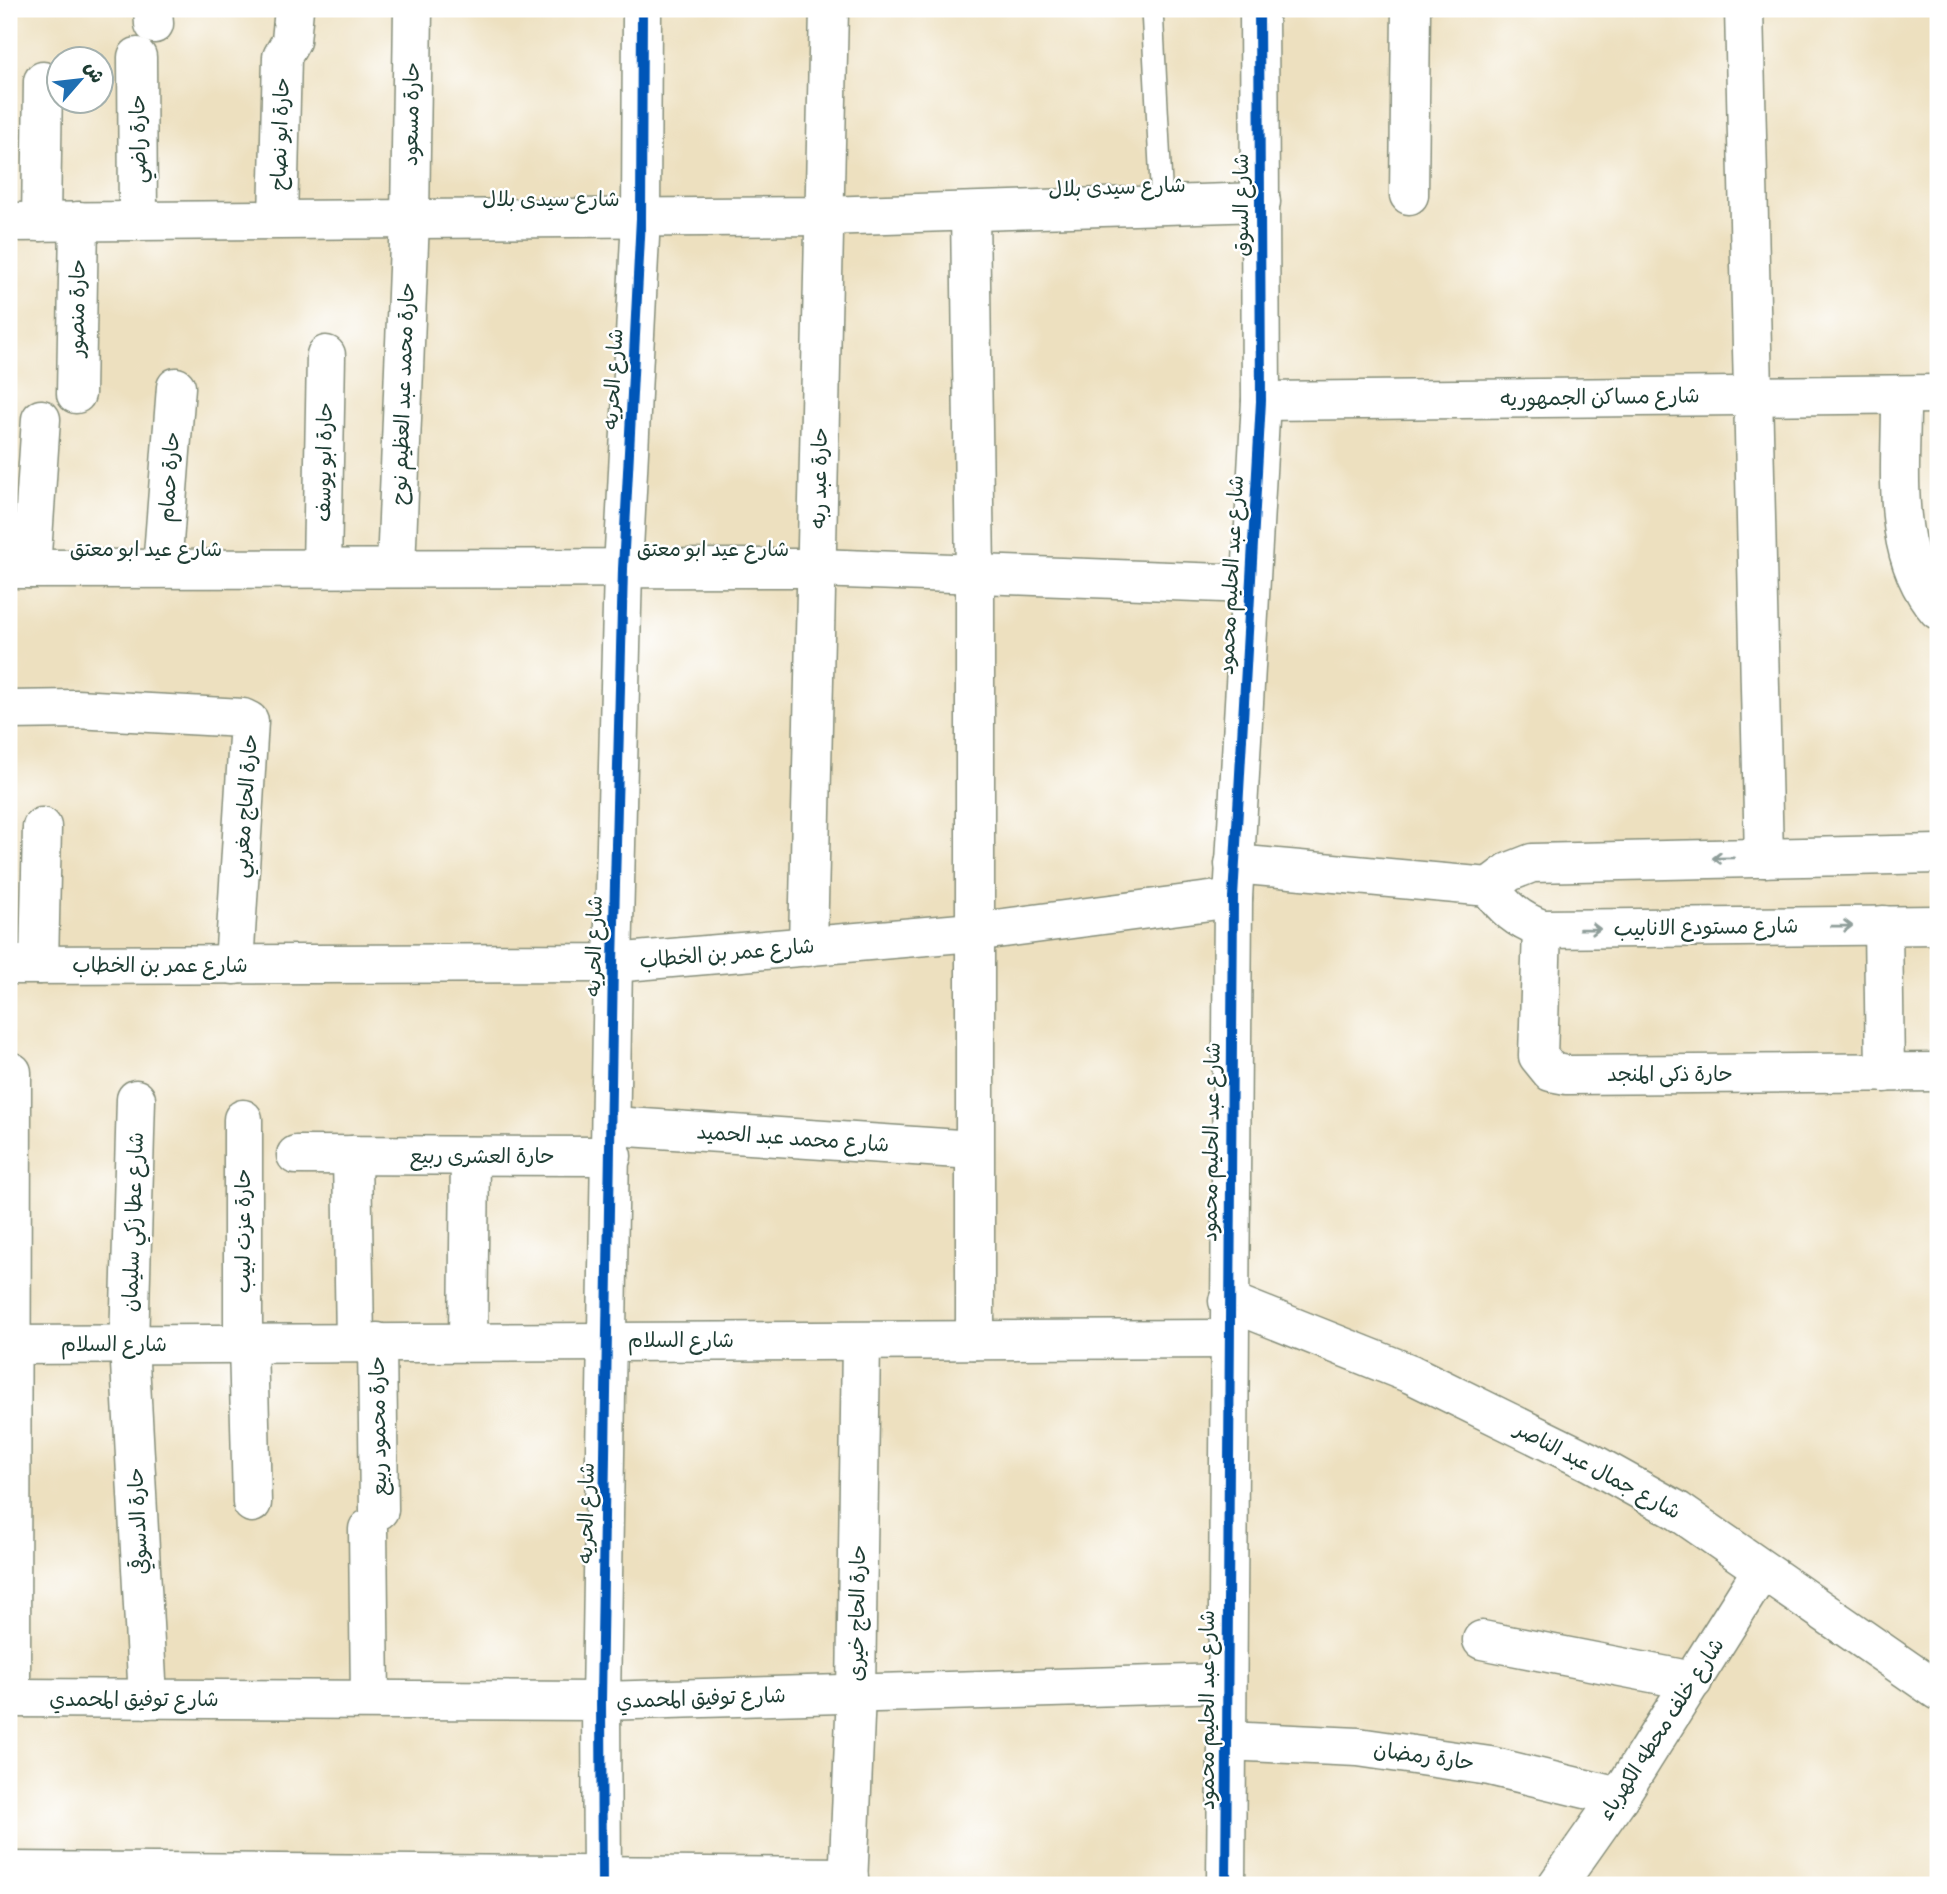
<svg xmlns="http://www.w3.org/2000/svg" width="1947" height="1894" font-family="Pangolin,'Playpen Sans Arabic',sans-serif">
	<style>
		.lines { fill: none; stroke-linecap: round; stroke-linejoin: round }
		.service-casing { stroke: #868e7a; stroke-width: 24 }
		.minor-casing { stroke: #868e7a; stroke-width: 41 }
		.service { stroke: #fff; stroke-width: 21 }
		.minor { stroke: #fff; stroke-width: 38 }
		.cycleway-casing { stroke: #fff; stroke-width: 15 }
		.cycleway { stroke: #0057b8; stroke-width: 10 }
		.oneway { stroke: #8f9e9a }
		.labels { text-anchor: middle; stroke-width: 5; stroke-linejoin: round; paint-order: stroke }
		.street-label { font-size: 21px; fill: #1f3d34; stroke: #fff }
	</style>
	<rect width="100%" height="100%" fill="#fff"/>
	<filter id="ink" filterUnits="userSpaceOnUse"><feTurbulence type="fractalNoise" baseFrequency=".0143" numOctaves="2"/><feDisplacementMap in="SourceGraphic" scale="14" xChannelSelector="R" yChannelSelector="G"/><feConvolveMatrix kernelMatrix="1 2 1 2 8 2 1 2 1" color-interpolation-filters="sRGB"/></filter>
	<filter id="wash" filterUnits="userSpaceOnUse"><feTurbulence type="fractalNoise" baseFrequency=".00686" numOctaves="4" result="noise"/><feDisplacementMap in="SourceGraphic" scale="28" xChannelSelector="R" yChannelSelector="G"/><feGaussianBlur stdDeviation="1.57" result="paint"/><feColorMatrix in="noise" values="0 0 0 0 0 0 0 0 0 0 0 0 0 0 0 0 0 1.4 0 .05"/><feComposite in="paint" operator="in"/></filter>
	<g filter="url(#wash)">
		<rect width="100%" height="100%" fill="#ede0bf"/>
	</g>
	<g filter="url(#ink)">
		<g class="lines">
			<defs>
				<polyline id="service" points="1152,9 1162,205"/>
				<g id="minor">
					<polyline points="153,9 154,24"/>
					<polyline points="1744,9 1764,858"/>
					<polyline points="137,57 138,220"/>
					<polyline points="1409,195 1411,9"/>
					<polyline points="970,212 975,574 975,1340"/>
					<polyline points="278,219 282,57 291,41 294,9"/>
					<polyline points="9,222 824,216 1261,202"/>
					<polyline points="41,222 43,81"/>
					<polyline points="76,394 79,221"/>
					<path d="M1901,395C1902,465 1888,553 1938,610"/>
					<polyline points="1261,401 1938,394"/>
					<polyline points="162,568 176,387"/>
					<polyline points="322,568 326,355"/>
					<polyline points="396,568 410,219 413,9"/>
					<polyline points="9,569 817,568 1250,584"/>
					<polyline points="31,569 41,419"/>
					<polyline points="9,710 76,709 243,718 249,721 234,965"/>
					<polyline points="1234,864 1489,887 1509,872 1532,863 1938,854"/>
					<path d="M1489,887C1504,908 1518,920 1542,929L1938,925"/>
					<polyline points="1883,925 1885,1073"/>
					<polyline points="1542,929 1538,1056 1551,1072 1567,1075 1938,1072"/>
					<polyline points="808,947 829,9"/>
					<polyline points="9,965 613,963 973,932 1233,898"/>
					<polyline points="39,965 42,827"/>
					<polyline points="136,1099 129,1344 148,1699"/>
					<polyline points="243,1119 243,1343"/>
					<polyline points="613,1126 974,1150"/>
					<polyline points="296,1155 612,1156"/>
					<polyline points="352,1155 355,1342"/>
					<polyline points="1228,1301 1411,1374 1590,1462 1678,1511 1938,1691"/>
					<polyline points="468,1341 470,1156"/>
					<polyline points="377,1342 379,1510"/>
					<polyline points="248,1343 252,1503"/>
					<polyline points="9,1345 1228,1339"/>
					<polyline points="368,1529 370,1699"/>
					<polyline points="1482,1640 1693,1681"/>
					<polyline points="9,1698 601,1701 1226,1683"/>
					<polyline points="11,1698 12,1072"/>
					<polyline points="1226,1741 1358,1747 1490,1766 1619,1797"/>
					<polyline points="9,1871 849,1877"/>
					<polyline points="602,1885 601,1701 613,963 623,569 641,218 642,9"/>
					<polyline points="848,1885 856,1693 861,1342"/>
					<polyline points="1226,1885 1233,898 1261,401 1259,9"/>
					<polyline points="1557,1885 1619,1797 1761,1571"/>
				</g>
			</defs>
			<!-- service casing -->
			<use href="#service" class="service-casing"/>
			<!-- minor casing -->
			<use href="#minor" class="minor-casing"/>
			<!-- service -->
			<use href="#service" class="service"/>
			<!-- minor -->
			<use href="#minor" class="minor"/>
			<defs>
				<g id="cycleway">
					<polyline points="602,1885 601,1701 613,963 623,569 641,218 642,9"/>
					<polyline points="1226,1885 1233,898 1261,401 1259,9"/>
				</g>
			</defs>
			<!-- cycleway casing -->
			<use href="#cycleway" class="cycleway-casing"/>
			<!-- cycleway -->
			<use href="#cycleway" class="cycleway"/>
		</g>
		<!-- one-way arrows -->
		<defs><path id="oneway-shaft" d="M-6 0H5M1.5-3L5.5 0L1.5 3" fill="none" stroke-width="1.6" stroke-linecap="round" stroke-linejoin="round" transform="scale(1.75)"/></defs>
		<g class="oneway">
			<use href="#oneway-shaft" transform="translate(1723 858) rotate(179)"/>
			<use href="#oneway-shaft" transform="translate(1842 926) rotate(-1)"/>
			<use href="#oneway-shaft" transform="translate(1590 929) rotate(-1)"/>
		</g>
	</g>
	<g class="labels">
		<!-- street labels -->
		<g class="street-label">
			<text transform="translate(411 114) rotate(-89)" y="7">حارة مسعود</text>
			<text transform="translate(280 134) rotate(-88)" y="7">حارة ابو نصاح</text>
			<text transform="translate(138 139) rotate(-91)" y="7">حارة راضي</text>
			<text transform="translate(1117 187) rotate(-2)" y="7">شارع سيدى بلال</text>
			<text x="551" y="206">شارع سيدى بلال</text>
			<text transform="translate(1241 205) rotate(-90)" y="7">شارع السوق</text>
			<text transform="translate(77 308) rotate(-89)" y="7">حارة منصور</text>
			<text transform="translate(613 379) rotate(-87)" y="7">شارع الحريه</text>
			<text transform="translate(403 394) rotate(-88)" y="7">حارة محمد عبد العظيم نوح</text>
			<text transform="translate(1600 397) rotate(-1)" y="7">شارع مساكن الجمهوريه</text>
			<text transform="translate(324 462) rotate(-89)" y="7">حارة ابو يوسف</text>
			<text transform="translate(169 477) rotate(-86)" y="7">حارة حمام</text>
			<text transform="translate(819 478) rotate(-89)" y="7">حارة عبد ربه</text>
			<text x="146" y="556">شارع عيد ابو معتق</text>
			<text x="713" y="556">شارع عيد ابو معتق</text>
			<text transform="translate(1231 575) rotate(-87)" y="7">شارع عبد الحليم محمود</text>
			<text transform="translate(245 806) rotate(-86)" y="7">حارة الحاج مغربي</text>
			<text transform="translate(1706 927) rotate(-1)" y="7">شارع مستودع الانابيب</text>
			<text transform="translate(594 946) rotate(-89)" y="7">شارع الحريه</text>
			<text transform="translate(727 953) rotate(-5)" y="7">شارع عمر بن الخطاب</text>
			<text x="160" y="972">شارع عمر بن الخطاب</text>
			<text x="1670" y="1081">حارة ذكى المنجد</text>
			<text transform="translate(793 1138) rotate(4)" y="7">شارع محمد عبد الحميد</text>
			<text transform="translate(1211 1142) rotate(-89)" y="7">شارع عبد الحليم محمود</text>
			<text x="482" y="1163">حارة العشرى ربيع</text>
			<text transform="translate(133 1222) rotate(-88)" y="7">شارع عطا زكي سليمان</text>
			<text transform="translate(243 1231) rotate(-90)" y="7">حارة عزت لبيب</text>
			<text x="681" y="1347">شارع السلام</text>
			<text x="114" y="1351">شارع السلام</text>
			<text transform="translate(378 1426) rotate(-91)" y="7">حارة محمود ربيع</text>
			<text transform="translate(1598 1470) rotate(28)" y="7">شارع جمال عبد الناصر</text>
			<text transform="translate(586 1513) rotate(-89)" y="7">شارع الحريه</text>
			<text transform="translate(138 1521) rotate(-93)" y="7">حارة الدسوقي</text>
			<text transform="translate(857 1613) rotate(-89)" y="7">حارة الحاج خيرى</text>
			<text transform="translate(701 1698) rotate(-2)" y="7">شارع توفيق المحمدي</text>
			<text x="134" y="1706">شارع توفيق المحمدي</text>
			<text transform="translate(1207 1710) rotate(-90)" y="7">شارع عبد الحليم محمود</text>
			<text transform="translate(1661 1729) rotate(-57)" y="7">شارع خلف محطه الكهرباء</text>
			<text transform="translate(1424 1756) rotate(8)" y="7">حارة رمضان</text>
		</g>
	</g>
	<!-- margin -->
	<rect width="1947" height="1894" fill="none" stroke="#fff" stroke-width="35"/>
	<!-- north arrow -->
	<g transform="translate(80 80) rotate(62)"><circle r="33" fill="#ffffff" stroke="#a5b1ae" stroke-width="2"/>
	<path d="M0-5L12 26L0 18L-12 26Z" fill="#1f6fb2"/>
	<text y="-10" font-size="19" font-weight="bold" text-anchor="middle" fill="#1f3d34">ش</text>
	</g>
</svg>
